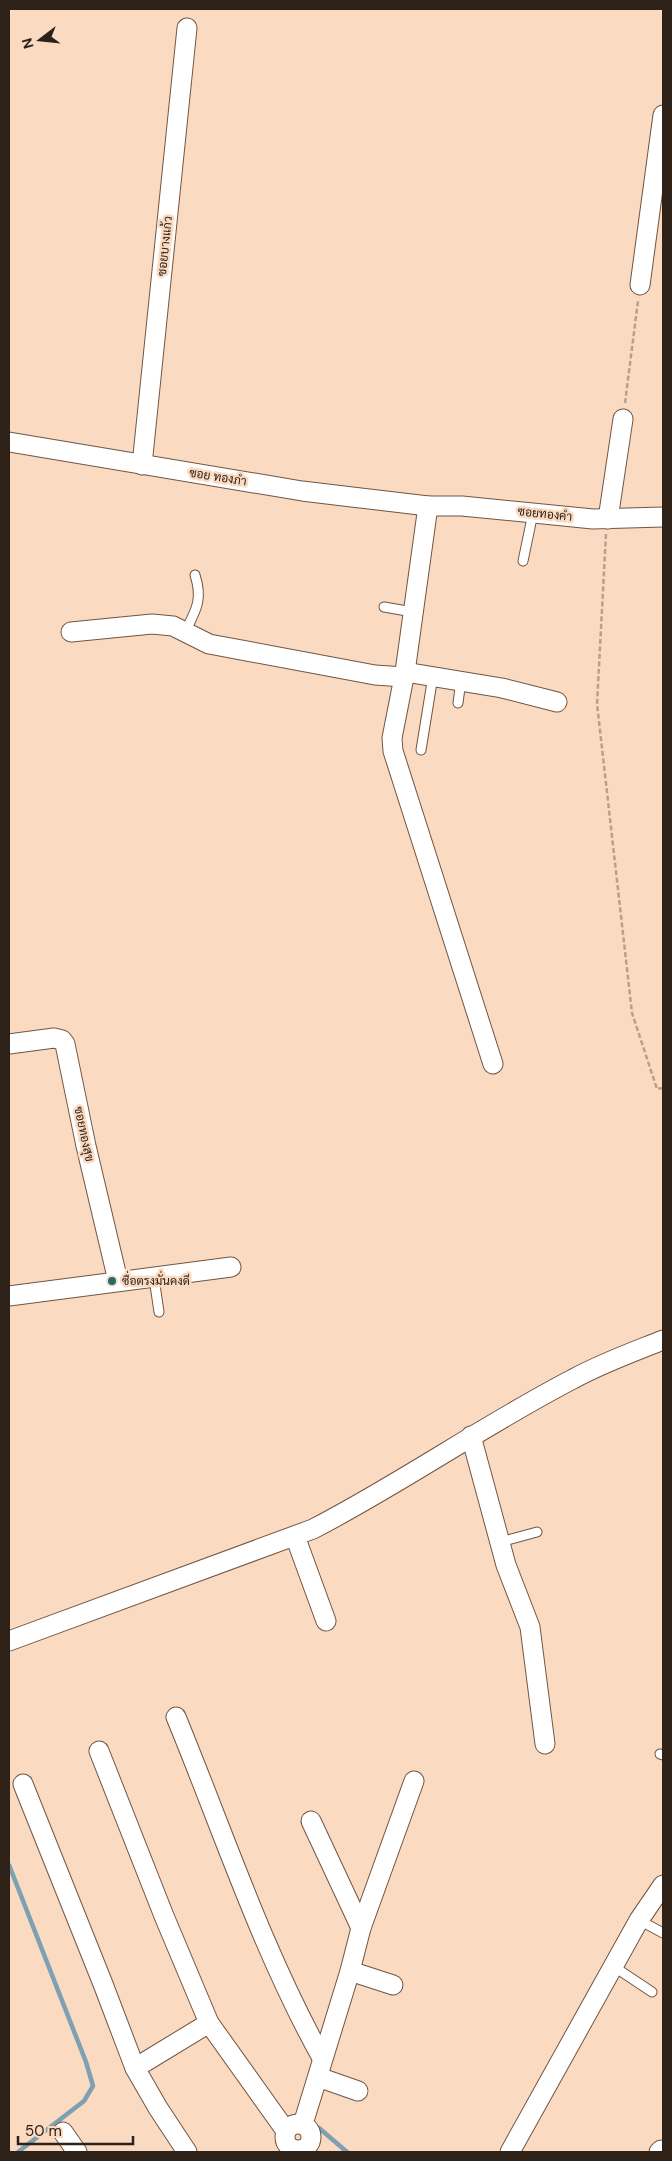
<svg xmlns="http://www.w3.org/2000/svg" width="672" height="2161" font-family="'DM Sans',Sarabun,sans-serif">
	<style>
		.lines { fill: none; stroke-linecap: round; stroke-linejoin: round }
		.stream { stroke: #7da0b2; stroke-width: 4.5 }
		.service-casing { stroke: #715541; stroke-width: 11 }
		.minor-casing { stroke: #715541; stroke-width: 21 }
		.path { stroke: #b99f8c; stroke-width: 2.5; stroke-dasharray: 5 2.5; stroke-linecap: butt }
		.service { stroke: #fff; stroke-width: 9 }
		.minor { stroke: #fff; stroke-width: 19 }
		.poi-dot { fill: #1f6c6d; stroke: #fbdac2; stroke-width: 2 }
		.labels { text-anchor: middle; stroke-width: 5; stroke-linejoin: round; paint-order: stroke }
		.street-label { font-size: 12px; fill: #2d2118; stroke: #fbdac2 }
		.poi-label { font-size: 12px; fill: #2d2118; stroke: #fbdac2; text-anchor: start }
	</style>
	<rect width="100%" height="100%" fill="#fbdac2"/>
	<g class="lines">
		<!-- stream -->
		<g class="stream">
			<polyline points="9,1865 86,2062 93,2086 84,2101 18,2152"/>
			<polyline points="319,2128 347,2152"/>
		</g>
		<defs>
			<g id="service">
				<polyline points="523,561 533,513"/>
				<polyline points="384,607 413,612"/>
				<path d="M185,632C196,610 203,600 195,575"/>
				<polyline points="458,703 461,680"/>
				<polyline points="421,750 433,676"/>
				<polyline points="154,1278 159,1312"/>
				<polyline points="500,1542 537,1532"/>
				<polyline points="660,1754 663,1755"/>
				<polyline points="639,1920 663,1933"/>
				<polyline points="613,1966 652,1992"/>
			</g>
			<g id="minor">
				<polyline points="640,285 663,115"/>
				<polyline points="9,442 302,491 352,497 428,506 462,506 593,519 663,517"/>
				<polyline points="142,465 187,28"/>
				<polyline points="428,506 405,672 392,738 393,751 493,1064"/>
				<polyline points="608,519 623,419"/>
				<polyline points="71,632 152,624 173,626 209,644 375,675 404,677"/>
				<polyline points="405,672 502,688 557,702"/>
				<polyline points="9,1044 54,1038 62,1040 65,1044 86,1146 118,1281"/>
				<polyline points="9,1296 231,1267"/>
				<polyline points="471,1436 506,1565 530,1627 545,1744"/>
				<polyline points="295,1536 326,1621"/>
				<path d="M9,1641L313,1529C402,1483 484,1425 573,1379C602,1363 633,1352 663,1340"/>
				<path d="M176,1717C223,1831 262,1950 322,2058"/>
				<polyline points="99,1751 164,1916 209,2023 286,2131"/>
				<polyline points="23,1784 103,1984 135,2068 158,2108 187,2152"/>
				<polyline points="311,1821 361,1928"/>
				<polyline points="350,1971 393,1985"/>
				<polyline points="135,2068 209,2023"/>
				<polyline points="318,2077 358,2091"/>
				<circle cx="298" cy="2137" r="13"/>
				<polyline points="303,2124 350,1971 361,1928 414,1781"/>
				<polyline points="63,2132 77,2152"/>
				<polyline points="510,2152 639,1920 663,1885"/>
				<polyline points="659,2152 661,2150"/>
			</g>
		</defs>
		<!-- service casing -->
		<use href="#service" class="service-casing"/>
		<!-- minor casing -->
		<use href="#minor" class="minor-casing"/>
		<!-- path -->
		<g class="path">
			<polyline points="625,403 638,301"/>
			<polyline points="606,534 597,704 632,1013 657,1089 663,1088"/>
		</g>
		<!-- service -->
		<use href="#service" class="service"/>
		<!-- minor -->
		<use href="#minor" class="minor"/>
	</g>
	<!-- markers -->
	<circle class="poi-dot" cx="112" cy="1281" r="5"/>
	<g class="labels">
		<!-- street labels -->
		<g class="street-label">
			<text transform="translate(165 246) rotate(-84)" y="4">ซอยบางแก้ว</text>
			<text transform="translate(218 477) rotate(9)" y="4">ซอย ทองภํา</text>
			<text transform="translate(545 514) rotate(6)" y="4">ซอยทองคำ</text>
			<text transform="translate(84 1134) rotate(78)" y="4">ซอยทองสุข</text>
		</g>
		<!-- poi labels -->
		<g class="poi-label">
			<text x="122" y="1285">ซื่อตรงมั่นคงดี</text>
		</g>
	</g>
	<!-- border -->
	<rect width="672" height="2161" fill="none" stroke="#2d2118" stroke-width="20"/>
	<!-- north arrow -->
	<g transform="translate(40 40) rotate(254)" stroke="#fbdac2" stroke-width="4" paint-order="stroke">
	<path d="M0-4L9 19L0 12L-9 19Z" fill="#2d2118"/>
	<text y="-8" font-size="14" font-weight="bold" text-anchor="middle" fill="#2d2118">N</text>
	</g>
	<!-- scale -->
	<path d="M18 2136v8h115v-8" fill="none" stroke="#2d2118" stroke-width="2.5"/>
	<text x="25" y="2136" font-size="15" fill="#2d2118" stroke="#fbdac2" stroke-width="4" paint-order="stroke">50 m</text>
</svg>
